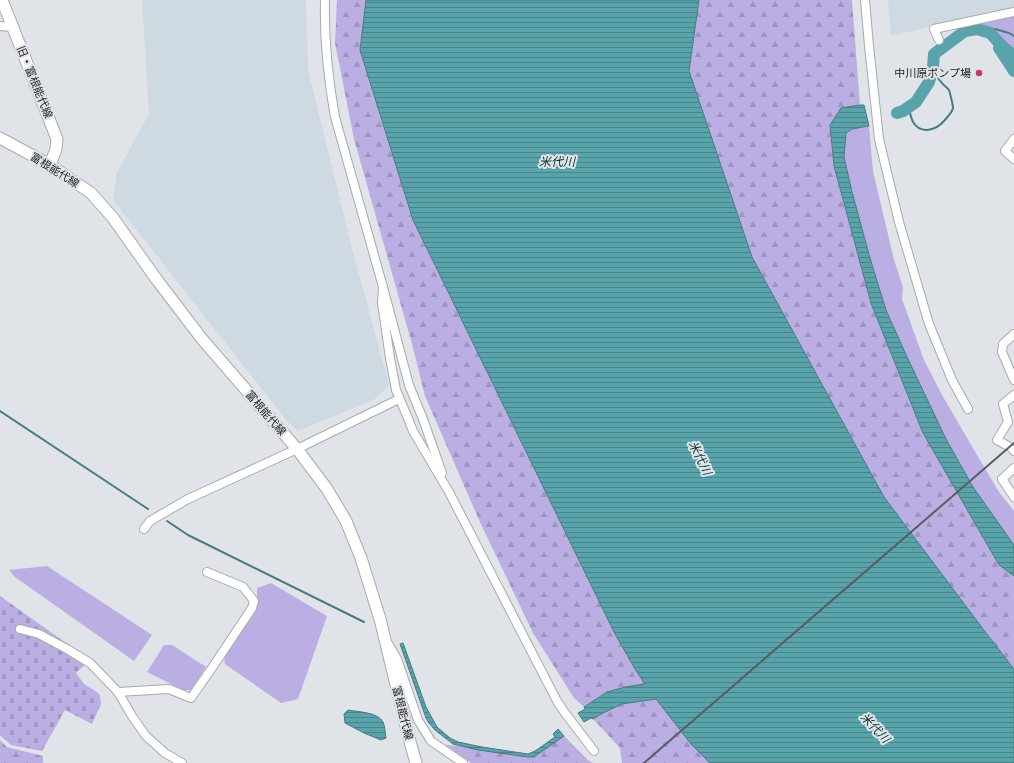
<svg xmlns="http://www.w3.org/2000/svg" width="1014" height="763" font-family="'Times New Roman','Noto Sans JP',serif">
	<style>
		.built { fill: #cfd9e2 }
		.green { fill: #bbaee3 }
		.forest { fill: url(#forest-firs) }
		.cemetery { fill: url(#cemetery-stones) }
		.water { fill: url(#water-rules); stroke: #467c81 }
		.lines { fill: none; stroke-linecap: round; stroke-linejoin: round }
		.stream { stroke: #467c81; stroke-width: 2 }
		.river { stroke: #58a4aa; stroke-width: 12 }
		.street-casing { stroke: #a6aaad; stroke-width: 10 }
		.secondary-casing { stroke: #a6aaad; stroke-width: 13 }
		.street { stroke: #fff; stroke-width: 8 }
		.secondary { stroke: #fff; stroke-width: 11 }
		.rail { stroke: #5a5c5f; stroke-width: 2 }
		.poi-dot { fill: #c53868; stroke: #e0e4e8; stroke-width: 1.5 }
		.labels { text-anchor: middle; stroke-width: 4; stroke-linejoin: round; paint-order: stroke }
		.poi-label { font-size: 11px; fill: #1d1e20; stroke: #e0e4e8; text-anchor: end }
		.street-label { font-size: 11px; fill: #1d1e20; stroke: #e0e4e8 }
		.water-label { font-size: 12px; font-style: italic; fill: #093033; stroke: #e0e4e8 }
	</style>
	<defs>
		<pattern id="forest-firs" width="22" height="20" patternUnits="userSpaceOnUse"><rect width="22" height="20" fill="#bbaee3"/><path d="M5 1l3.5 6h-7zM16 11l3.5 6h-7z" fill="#a095c2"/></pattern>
		<pattern id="cemetery-stones" width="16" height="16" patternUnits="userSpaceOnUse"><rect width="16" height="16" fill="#bbaee3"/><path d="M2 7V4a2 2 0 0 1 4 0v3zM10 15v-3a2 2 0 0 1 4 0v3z" fill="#a095c2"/></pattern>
		<pattern id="water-rules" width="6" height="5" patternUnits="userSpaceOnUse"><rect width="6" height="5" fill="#58a4aa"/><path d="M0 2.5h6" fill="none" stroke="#48858a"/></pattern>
	</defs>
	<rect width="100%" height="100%" fill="#e0e4e8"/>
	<!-- built -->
	<g class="built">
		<polygon points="142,0 306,0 308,70 352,248 389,385 375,399 298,431 287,421 113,200 117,172 149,114"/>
		<polygon points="888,0 1014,0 1014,11 949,22 891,36"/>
	</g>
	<!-- green -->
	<g class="green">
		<polygon points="1014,12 1014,76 976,20"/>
		<polygon points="869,126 873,171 894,260 903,287 902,299 924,360 942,395 977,455 999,492 1014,511 1014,545 973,487 961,468 939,427 907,357 886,310 866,245 852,192 844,157 845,133 852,129"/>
		<polygon points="47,566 152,635 134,661 15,577 9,570"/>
		<polygon points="271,583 327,616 298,699 281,703 225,664 224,658 257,605 257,588"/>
		<polygon points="164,645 172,645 206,667 191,690 183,690 147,672"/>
	</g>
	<!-- forest -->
	<g class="forest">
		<polygon points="337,0 366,0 360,50 413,220 614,632 635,669 646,685 625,687 607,692 584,707 574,698 533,633 479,520 425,396 412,344 354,139 335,43"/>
		<polygon points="699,0 852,0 860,105 841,108 830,125 834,166 870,298 923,433 999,565 1014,576 1014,669 983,629 884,497 752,257 689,71"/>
		<polygon points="656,699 691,744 710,763 622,763 620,748 593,719 603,713 622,704"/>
		<polygon points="564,736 588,760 593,763 471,763 446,745 462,746 518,756 535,753"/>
		<polygon points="0,740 7,747 43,756 43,763 0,763"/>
	</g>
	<!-- cemetery -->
	<polygon class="cemetery" points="0,596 90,660 76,673 84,684 97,692 100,696 101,704 92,724 65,710 42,751 11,745 0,735"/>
	<!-- water -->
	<g class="water">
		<polygon points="366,0 699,0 689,71 752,257 884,497 983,629 1014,669 1014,763 710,763 691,744 656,699 622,704 603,713 593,719 591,718 584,722 578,713 585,709 584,707 607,692 625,687 645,684 635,669 614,632 413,220 360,50"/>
		<polygon points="860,105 864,105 869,126 852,129 846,133 844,157 852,192 870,258 886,310 907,357 947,441 973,487 1014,545 1014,576 999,565 923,433 871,303 834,166 830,125 841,108"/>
		<polygon points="403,643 426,707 437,727 450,738 458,742 482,747 528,754 535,751 555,737 553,734 558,729 564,736 534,757 528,757 478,750 453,744 435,730 429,723 426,718 400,644"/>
		<path d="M348,710C358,712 378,712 383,722C385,726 385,733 386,738L381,740L364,733L345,723L344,714Z"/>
	</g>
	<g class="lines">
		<!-- stream -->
		<g class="stream">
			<polyline points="990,33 995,29 1009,33 1014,36"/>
			<path d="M908,107C910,112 911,118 913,122C921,135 936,130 944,121C947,117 952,113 953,108C953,105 950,93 949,90C947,87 944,86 942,83C938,79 935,73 933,67"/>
			<polyline points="0,411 148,509"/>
			<polyline points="167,521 188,535 364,622"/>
		</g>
		<!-- river -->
		<g class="river">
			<polyline points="999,48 1014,71"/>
			<polyline points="897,113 903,111 916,102 929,82 933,67 934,54 965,31 977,29 990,33 1004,48 1014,56"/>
		</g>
		<defs>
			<g id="street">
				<path d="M325,0C324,39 328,78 335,117L383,287L409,385L423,419L442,473"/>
				<polyline points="865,0 869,46 879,139 899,222 929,324 952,380 968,409"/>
				<polyline points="0,26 12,27"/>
				<polyline points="939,40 934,29 1014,12"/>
				<polyline points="1014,139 1005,151 1014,159"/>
				<polyline points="383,287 382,303 390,358 396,390 407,416 413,431 449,492 557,701 565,713 594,751"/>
				<polyline points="1014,334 1003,344 1002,352 1014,380"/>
				<polyline points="1008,446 997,440 1008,422 1003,404 1014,395"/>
				<polyline points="1013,450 1014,451"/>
				<polyline points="1014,468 1002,479 1014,497"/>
				<polyline points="144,529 150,521 188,499 297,449 399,399"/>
				<polyline points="20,629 39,634 67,649 90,663 118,692 132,716 146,736 165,753 182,763"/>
				<polyline points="389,645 397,659 418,720 431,741 463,763"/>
				<polyline points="118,692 169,689 191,698 214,665 252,608 254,601 243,587 207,572"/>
			</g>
			<g id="secondary">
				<polyline points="2,0 57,139 56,149 50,165"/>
				<polyline points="0,138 50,165 91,193 113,218 157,280 202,339 297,449 327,489 346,521 361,558 380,619 409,738 416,763"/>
			</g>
		</defs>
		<!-- street casing -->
		<use href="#street" class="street-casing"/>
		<!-- secondary casing -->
		<use href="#secondary" class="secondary-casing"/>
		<!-- street -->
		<use href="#street" class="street"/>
		<!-- secondary -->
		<use href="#secondary" class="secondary"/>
		<!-- rail -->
		<polyline class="rail" points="644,763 1014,443"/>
	</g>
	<!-- markers -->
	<circle class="poi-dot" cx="979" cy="73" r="4"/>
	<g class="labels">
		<!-- poi labels -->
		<g class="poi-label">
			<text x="971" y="77">中川原ポンプ場</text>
		</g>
		<!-- street labels -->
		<g class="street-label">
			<text transform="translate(35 82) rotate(68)" y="4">旧・富根能代線</text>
			<text transform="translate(55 170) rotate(32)" y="4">富根能代線</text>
			<text transform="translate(266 413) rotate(49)" y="4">富根能代線</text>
			<text transform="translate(403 713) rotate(76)" y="4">富根能代線</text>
		</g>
		<!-- water labels -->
		<g class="water-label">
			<text x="557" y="166">米代川</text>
			<text transform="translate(700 458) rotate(64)" y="4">米代川</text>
			<text transform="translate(875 728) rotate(47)" y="4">米代川</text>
		</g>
	</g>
</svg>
